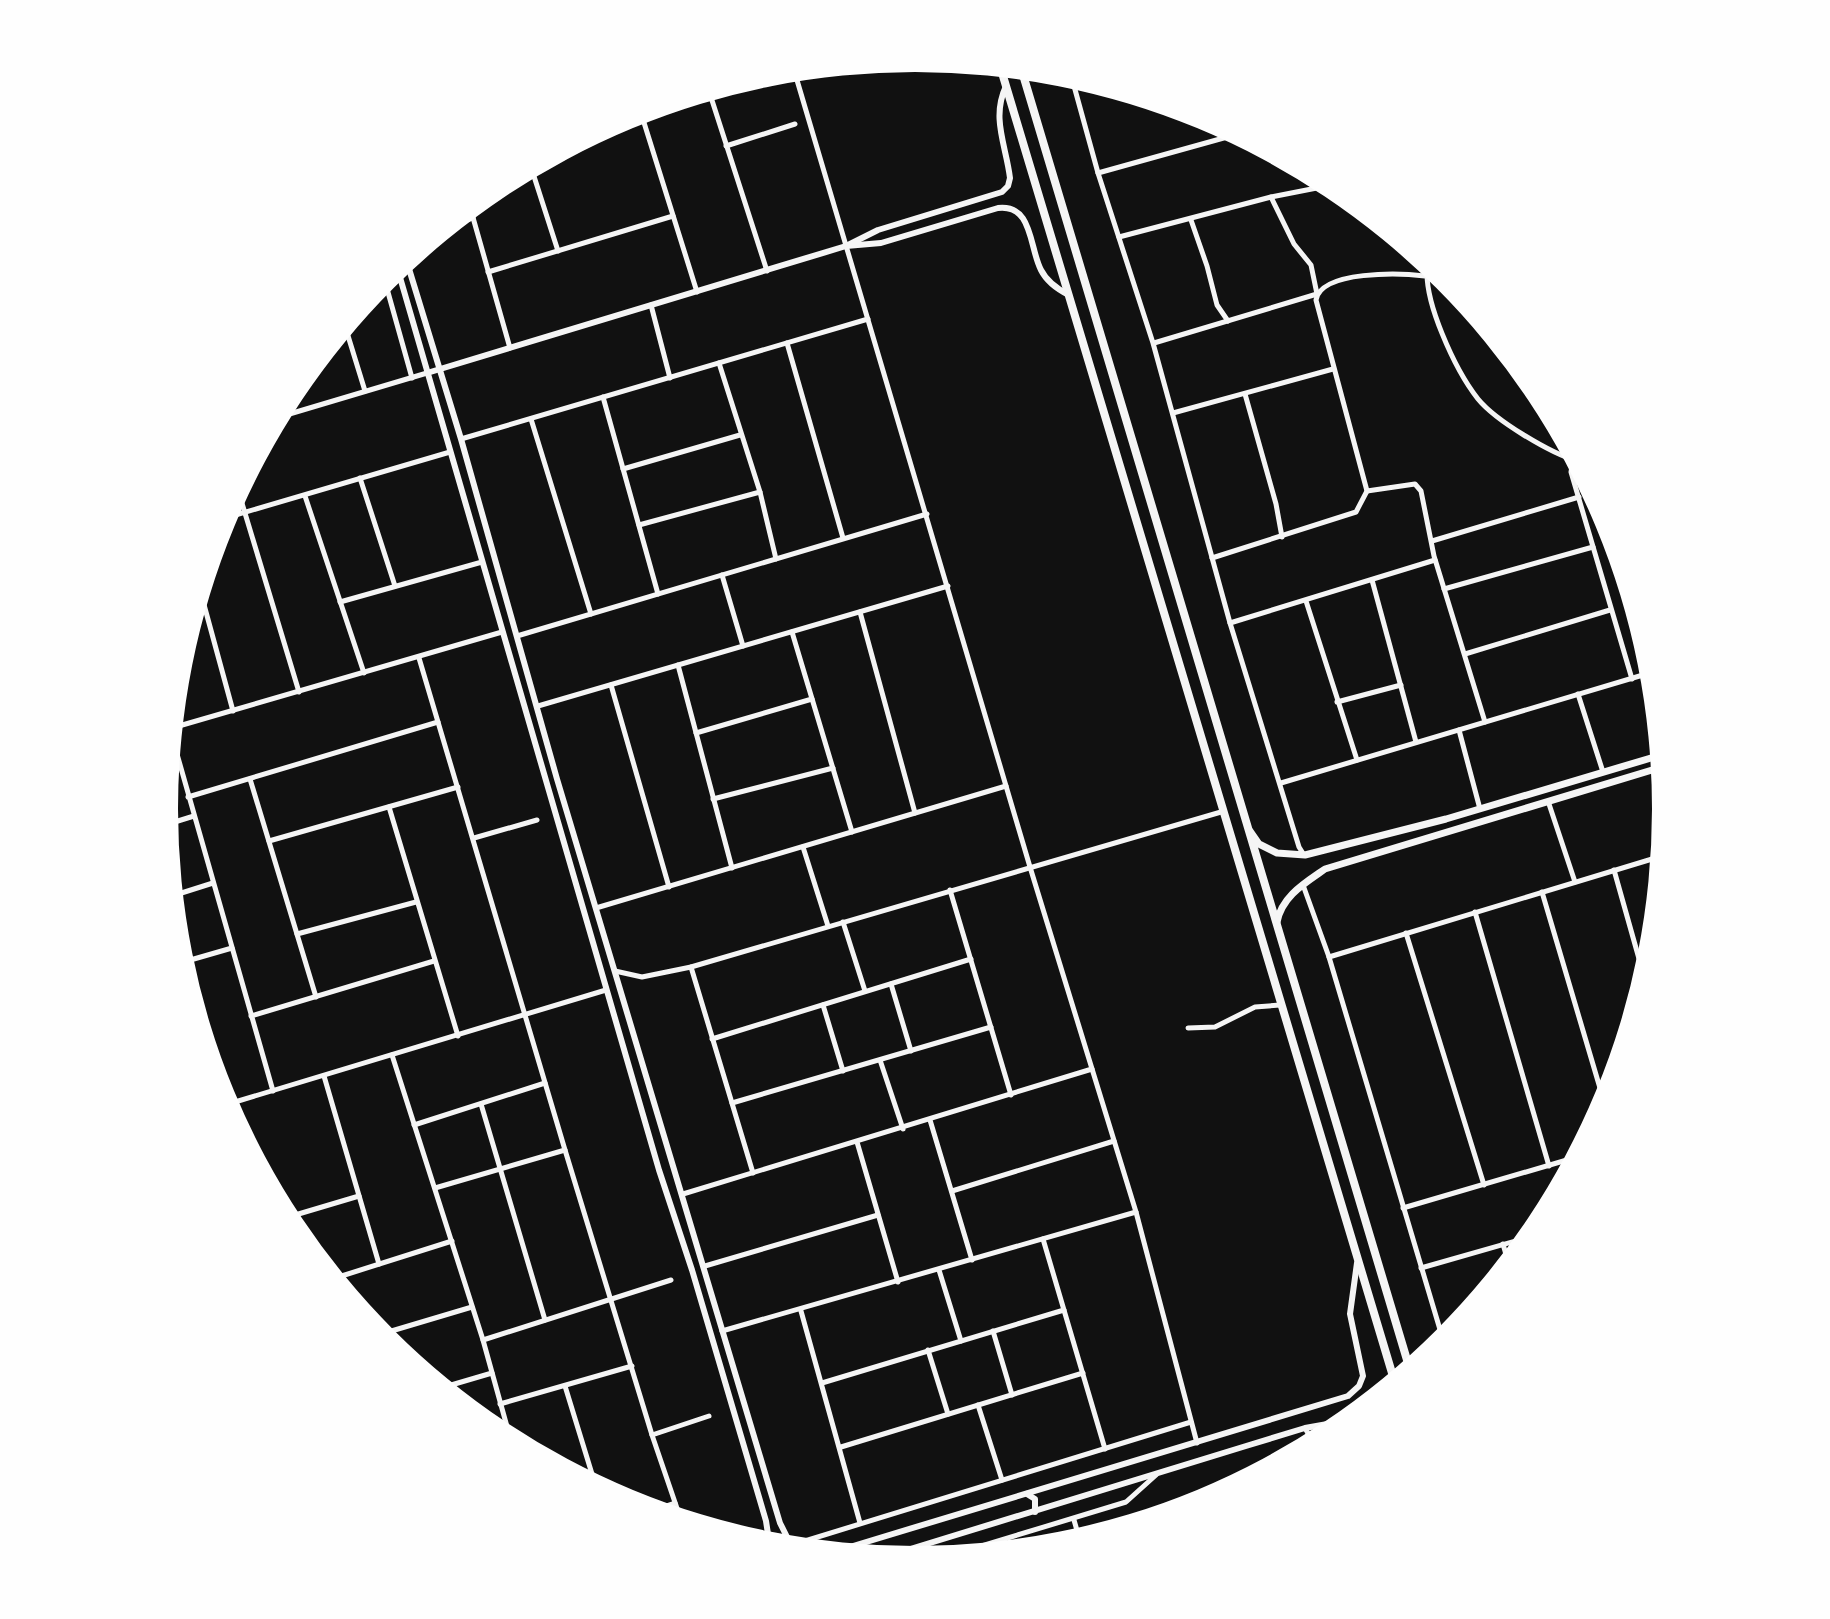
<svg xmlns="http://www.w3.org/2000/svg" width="1830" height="1619" font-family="Commissioner,sans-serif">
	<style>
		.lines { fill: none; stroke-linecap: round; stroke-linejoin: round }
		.minor { stroke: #f5f5f5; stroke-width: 5 }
		.tertiary { stroke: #f5f5f5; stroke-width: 6 }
		.secondary { stroke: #f5f5f5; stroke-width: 7 }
		.trunk { stroke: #f5f5f5; stroke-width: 8 }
	</style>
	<rect width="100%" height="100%" fill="#111"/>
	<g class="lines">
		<!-- minor -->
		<g class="minor">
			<polyline points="794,70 1030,867 1136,1212 1197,1443"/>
			<polyline points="1071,75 1098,173 1153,343 1230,623 1299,847 1304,855"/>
			<polyline points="709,91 767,271"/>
			<polyline points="641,113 697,292"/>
			<polyline points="620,119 689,96"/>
			<polyline points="726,146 795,124"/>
			<polyline points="531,167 558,251"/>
			<polyline points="1098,173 1238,134"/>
			<polyline points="470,207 510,348"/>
			<polyline points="1191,220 1207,266 1217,305 1228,321"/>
			<polyline points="448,225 473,218"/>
			<polyline points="1119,237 1271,197 1332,185"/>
			<path d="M1428,263C1421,298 1456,371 1478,399C1496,421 1550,453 1577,461"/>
			<polyline points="488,272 673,216"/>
			<polyline points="384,278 412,378"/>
			<polyline points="651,305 670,378"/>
			<polyline points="345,326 365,391"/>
			<polyline points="787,343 843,538"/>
			<polyline points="1154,343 1317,294 1311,265 1294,244 1271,197"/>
			<polyline points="719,363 760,492 776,559"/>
			<polyline points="1245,394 1276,504 1282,537"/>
			<polyline points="603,397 658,594"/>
			<polyline points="1173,413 1333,369"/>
			<polyline points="276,418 427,373"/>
			<polyline points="531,419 591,614"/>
			<polyline points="461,439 868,319"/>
			<polyline points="1573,461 1571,472 1632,679"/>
			<polyline points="623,469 740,435"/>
			<polyline points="360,478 395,586"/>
			<polyline points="238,490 299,692"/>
			<polyline points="1367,491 1415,484 1421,491 1434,556 1485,722"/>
			<polyline points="305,496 364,673"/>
			<polyline points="222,519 450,452"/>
			<polyline points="639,525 760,492"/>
			<polyline points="1432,541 1579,497"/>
			<path d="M1212,558L1356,512L1367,491L1316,300C1321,270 1401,273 1425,276"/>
			<polyline points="722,575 743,646"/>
			<polyline points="1372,580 1416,742"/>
			<polyline points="1444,589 1593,547"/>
			<polyline points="200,590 233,711"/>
			<polyline points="1306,601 1357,760"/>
			<polyline points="340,602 482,562"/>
			<polyline points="860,612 915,813"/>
			<polyline points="1230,623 1435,560"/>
			<polyline points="792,632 852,832"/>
			<polyline points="517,636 927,514"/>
			<polyline points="1465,654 1610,610"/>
			<polyline points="419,658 565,1150 652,1435 681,1520"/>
			<polyline points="678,665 732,868"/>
			<polyline points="611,685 669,887"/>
			<polyline points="1578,694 1603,772"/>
			<polyline points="1337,702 1401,685"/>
			<polyline points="538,706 948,586"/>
			<polyline points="172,728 502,632"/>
			<polyline points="1459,730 1480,809"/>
			<polyline points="171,733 273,1091"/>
			<polyline points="696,733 812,699"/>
			<polyline points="250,779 316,997"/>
			<polyline points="1281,783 1653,672"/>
			<polyline points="188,797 438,722"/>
			<polyline points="713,799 833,768"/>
			<polyline points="1548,801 1575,882"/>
			<polyline points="389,807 458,1036"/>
			<polyline points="165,825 194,816"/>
			<polyline points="474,838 537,820"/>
			<polyline points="269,841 458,787"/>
			<polyline points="803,847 828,926"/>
			<polyline points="1614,870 1645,980"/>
			<polyline points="1303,885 1329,957 1444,1343"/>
			<polyline points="950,890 1011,1095"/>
			<polyline points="1542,892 1605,1105"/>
			<polyline points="172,896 213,883"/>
			<polyline points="596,908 1006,786"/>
			<polyline points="1475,912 1549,1166"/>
			<polyline points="843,922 865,991"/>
			<polyline points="1406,933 1484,1185"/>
			<polyline points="297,934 416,902"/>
			<polyline points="1329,957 1662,856"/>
			<polyline points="180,963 232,948"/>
			<polyline points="691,967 753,1173"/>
			<polyline points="615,971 642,977 691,967 1221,812"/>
			<polyline points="891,984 911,1051"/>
			<polyline points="823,1005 843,1071"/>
			<polyline points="251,1016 434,961"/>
			<polyline points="1188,1028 1215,1027 1255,1007 1280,1005"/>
			<polyline points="712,1039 971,959"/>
			<polyline points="392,1055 483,1340 511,1441"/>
			<polyline points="880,1060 903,1129"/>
			<polyline points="324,1076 379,1264"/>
			<polyline points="732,1103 991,1027"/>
			<polyline points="481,1104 545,1320"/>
			<polyline points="225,1105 606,990"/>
			<polyline points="930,1120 972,1260"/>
			<polyline points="414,1125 545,1083"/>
			<polyline points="857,1142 898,1282"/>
			<polyline points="435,1188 565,1150"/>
			<polyline points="952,1191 1114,1141"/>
			<polyline points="683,1194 1092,1069"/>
			<polyline points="1403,1208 1577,1157"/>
			<polyline points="296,1215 309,1249"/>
			<polyline points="285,1218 359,1196"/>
			<polyline points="1043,1239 1105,1449"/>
			<polyline points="1503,1244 1509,1265"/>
			<polyline points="705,1266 878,1215"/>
			<polyline points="1421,1268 1533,1236"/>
			<polyline points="939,1270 961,1341"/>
			<polyline points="332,1279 452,1241"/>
			<polyline points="801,1311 860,1523"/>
			<polyline points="722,1331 1136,1212"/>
			<polyline points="993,1331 1012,1395"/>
			<polyline points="378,1335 472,1307"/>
			<polyline points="483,1340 671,1280"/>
			<polyline points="928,1350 948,1414"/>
			<polyline points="822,1383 1064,1310"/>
			<polyline points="565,1386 596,1487"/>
			<polyline points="441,1388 492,1373"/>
			<polyline points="500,1404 632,1366"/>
			<polyline points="978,1405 1002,1480"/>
			<polyline points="1305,1428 1314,1444"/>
			<polyline points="652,1435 709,1416"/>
			<polyline points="841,1447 1083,1373"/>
			<polyline points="651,1511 675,1503"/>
			<polyline points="1074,1520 1080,1541"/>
			<polyline points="782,1548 1191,1422"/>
			<polyline points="942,1558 1126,1502 1156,1475"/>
		</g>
		<!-- tertiary -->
		<g class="tertiary">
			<path d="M846,246L881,243L998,208C1033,204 1029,247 1041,270C1047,282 1057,289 1069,295"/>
			<polyline points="406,259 461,439 557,779 780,1523 793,1549"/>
			<polyline points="397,267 659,1170 692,1270 766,1521 770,1547"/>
			<path d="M427,373L846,246L878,230L1002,192L1008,186L1010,178C1006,145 991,118 1006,86"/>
			<polyline points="1027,1494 1035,1499 1035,1512"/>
			<polyline points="830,1553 1348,1396 1359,1386 1363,1376 1350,1314 1357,1263"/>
			<polyline points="881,1558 1246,1446 1305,1428 1350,1420"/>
		</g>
		<!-- secondary -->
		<g class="secondary">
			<polyline points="1250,831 1259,844 1277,853 1305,855 1446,819 1661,755"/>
			<path d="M1277,922C1282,896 1305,883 1325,869L1662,767"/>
		</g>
		<!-- trunk -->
		<g class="trunk">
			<polyline points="1000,66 1395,1383"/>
			<polyline points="1021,68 1410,1370"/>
		</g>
	</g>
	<!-- crop -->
	<path d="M0 0H1830V1619H0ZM178 809a737 737 0 1 1 1474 0a737 737 0 1 1-1474 0Z" fill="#fefefe" fill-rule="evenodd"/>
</svg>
